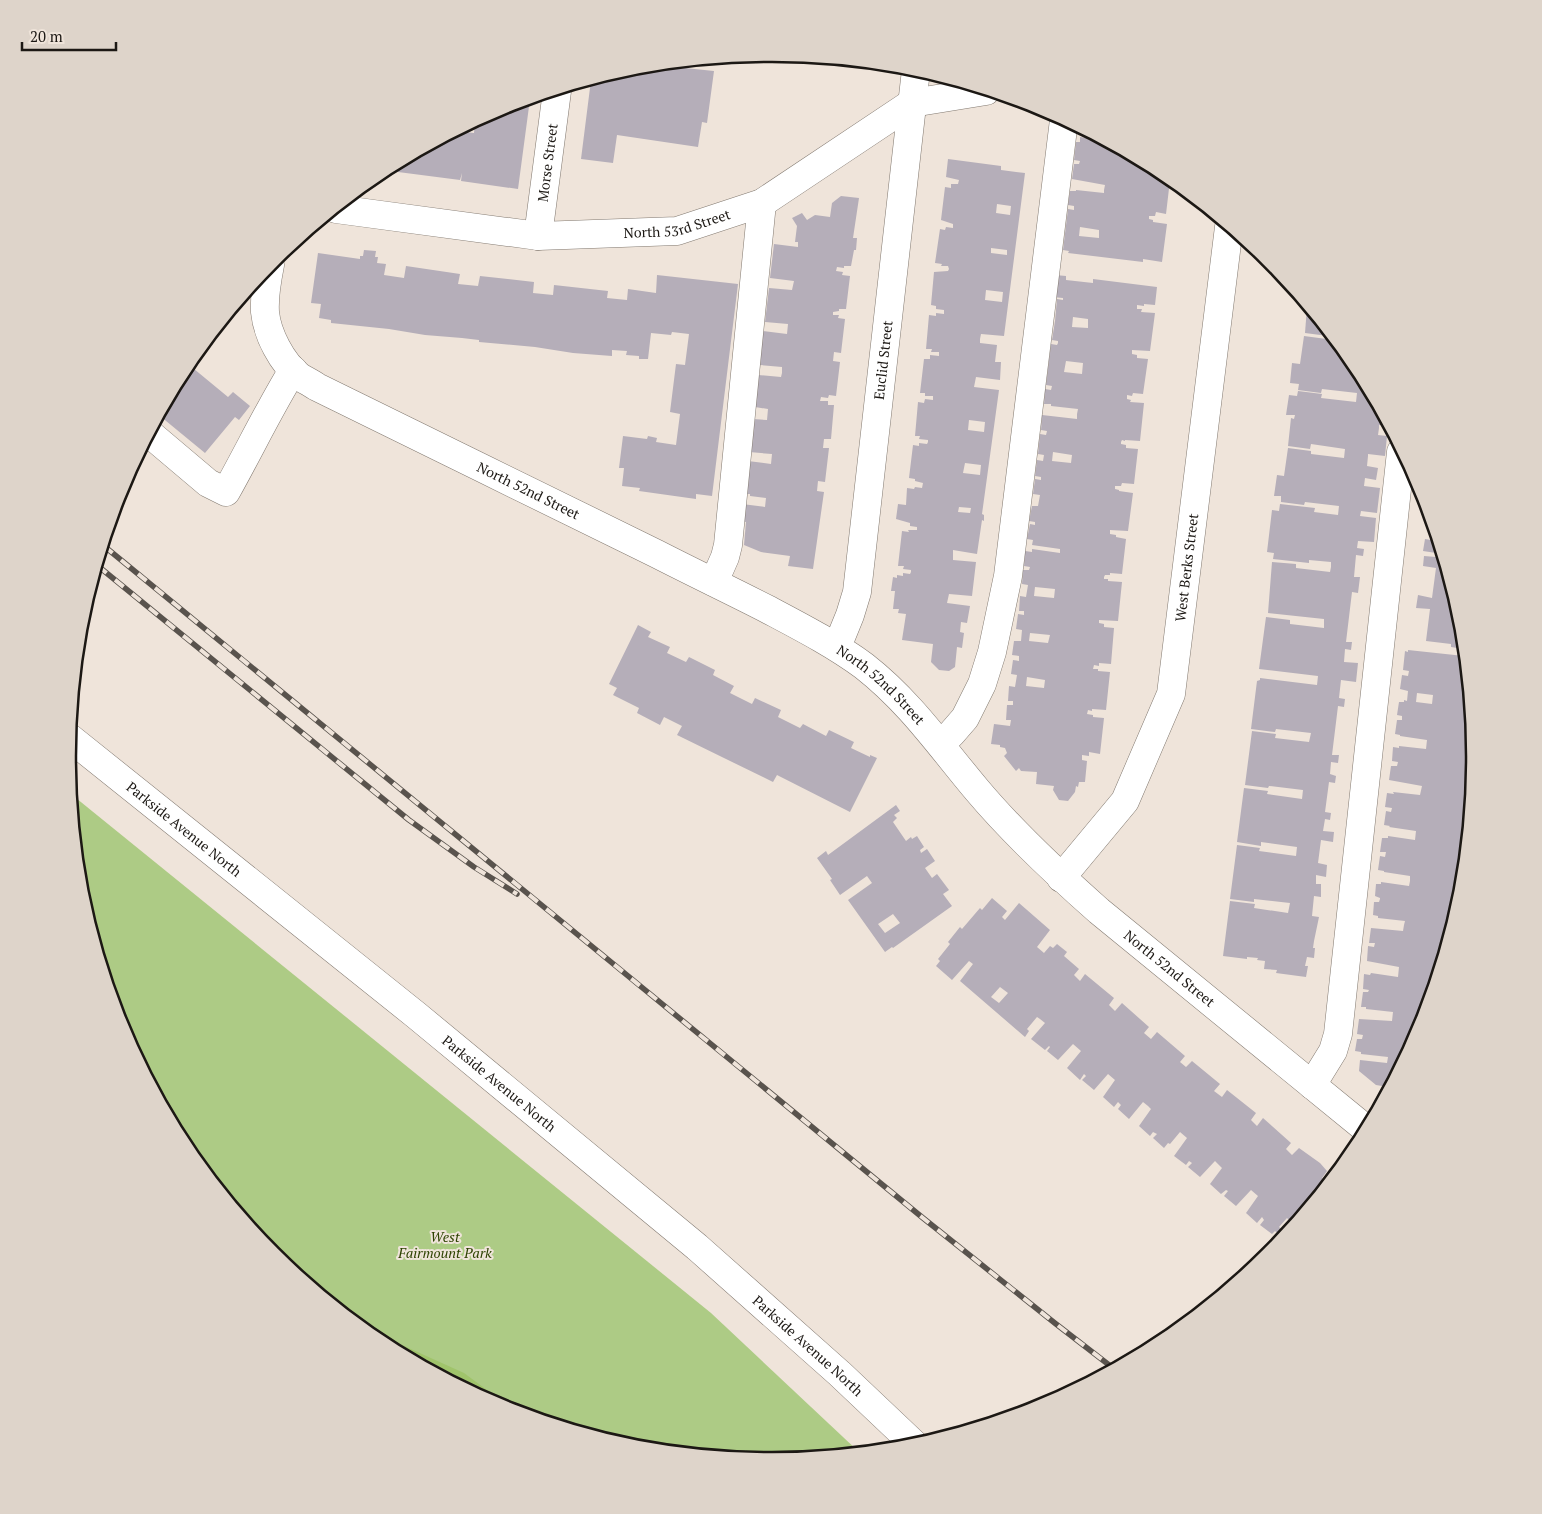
<svg xmlns="http://www.w3.org/2000/svg" width="1542" height="1514" font-family="'PT Serif',serif">
	<style>
		.green { fill: #adcb85 }
		.forest { fill: #a0c46b }
		.building { fill: #b5aeb9; fill-rule: evenodd }
		.lines { fill: none; stroke-linecap: round; stroke-linejoin: round }
		.minor-casing { stroke: #827970; stroke-width: 29 }
		.major-casing { stroke: #827970; stroke-width: 29 }
		.minor { stroke: #fff; stroke-width: 28 }
		.major { stroke: #fff; stroke-width: 28 }
		.rail-casing { stroke: #59534d; stroke-width: 5.5 }
		.rail { stroke: #efe4da; stroke-width: 4; stroke-dasharray: 11; stroke-linecap: butt }
		.labels { text-anchor: middle; stroke-width: 4; stroke-linejoin: round; paint-order: stroke }
		.street-label { font-size: 14px; fill: #1c1814; stroke: #efe4da }
		.park-label { font-size: 14px; font-style: italic; fill: #2d4200; stroke: #efe4da }
		.rim { fill: none; stroke: #1c1814; stroke-width: 2.5 }
	</style>
	<rect width="100%" height="100%" fill="#efe4da"/>
	<!-- green -->
	<polygon class="green" points="71,794 711,1313 859,1452 771,1460 634,1447 502,1407 380,1342 274,1254 186,1147 121,1026 81,894"/>
	<!-- forest -->
	<polygon class="forest" points="350,1317 369,1324 402,1345 464,1373 487,1390 492,1397 502,1407 380,1342"/>
	<!-- building -->
	<g class="building">
		<polygon points="656,65 714,71 707,123 702,122 698,147 617,135 613,163 581,159 591,80 634,67"/>
		<polygon points="530,99 518,189 461,181 462,173 460,180 398,172 400,162 458,131 474,133 475,122 502,107"/>
		<path d="M1080,137L1101,140L1160,171H1155L1154,172V174H1160L1159,179L1170,180L1166,214L1156,212L1155,216H1149V219L1153,220V222L1167,224L1162,262L1143,259V262L1068,253L1069,251L1063,250L1068,209L1074,210V206L1068,205L1070,191H1076V190L1104,193V190L1105,185L1072,179L1074,164H1079L1080,161L1074,160L1076,142H1080ZM1080,227L1099,230V238L1079,236Z"/>
		<path d="M948,159L1001,166V170L1025,173L1004,336L981,334L980,339V343L997,345L995,362H1001L1000,380L976,377L974,387L999,390L982,514L984,515V521L982,520L977,554L953,550V560L976,562L972,596L949,594L947,603L970,606L967,623L961,622L960,632L964,633L962,648L957,647L955,667L949,671L939,670L931,662L933,644L902,640L906,614L898,613L899,609H893L895,591H891L893,577L897,578V575L903,576V573L910,574L911,572V570L903,569L904,566H898L902,531L909,532L908,530H917V527L910,526V523L896,519L898,504L906,505L907,488L914,489L915,487L922,488L923,483L915,481V479L909,478L913,445L919,446V443L927,444L928,442V440L919,439L920,436H915L918,402L924,403L925,399L933,400V396H925V393H920L924,359H930V355L939,356V352H931L932,349H926L929,315L936,316V313L944,314V310L936,309V306L931,305L934,272L948,271L949,269L948,266H941L942,264L935,263L940,229L945,230L946,227L953,228V224L941,220L945,187L951,188V184H958L959,180L946,177ZM997,204L1011,206L1010,215L996,213ZM991,248L1007,250V255L991,253ZM986,290L1003,292L1002,302L985,300ZM969,420L985,422L984,432L968,430ZM965,463L981,465L980,475L963,473ZM959,507L971,508L970,513L958,512Z"/>
		<polygon points="841,196 859,198 853,238 857,238 856,250 854,250 851,266 844,266 844,268 837,267 836,271 843,272 842,275 850,276 846,309 839,309 839,311 833,312 833,315 839,315 838,318 845,319 841,353 834,352 833,361 840,362 836,396 829,395 828,398 821,397 820,401 828,401 828,405 834,405 831,439 824,439 823,448 829,448 825,482 818,481 817,491 824,492 813,569 788,566 790,556 761,552 744,545 746,522 740,521 742,504 765,507 766,498 750,496 750,494 744,494 748,461 771,464 772,454 749,452 753,419 767,420 768,409 755,407 758,375 781,377 782,373 782,367 760,365 763,331 787,334 788,324 765,322 769,288 792,290 794,281 770,278 774,244 798,247 798,242 795,242 797,226 792,218 802,213 807,220 815,215 830,217 832,203"/>
		<polygon points="364,250 376,251 375,257 378,257 377,263 386,264 384,275 404,278 406,266 460,274 458,284 478,286 480,276 534,282 533,293 553,295 554,285 608,291 607,298 627,300 628,289 656,293 657,275 738,284 712,496 696,494 696,499 639,491 640,488 622,486 624,468 619,468 623,436 647,439 648,436 657,438 656,442 676,445 680,414 670,412 676,364 685,365 689,334 672,332 671,335 651,333 648,359 639,359 639,356 626,355 627,351 612,350 612,356 573,353 535,347 479,342 479,340 462,338 425,335 389,329 331,323 331,320 319,318 321,304 311,303 318,253 360,259 360,256 363,256"/>
		<path d="M1055,275L1066,276V280L1093,283V279L1157,287L1155,305L1144,304V306L1137,305V309H1142L1141,312L1155,313L1150,351L1132,350V354L1137,355V358L1148,359L1143,394L1133,393L1132,396L1127,395V399L1131,400L1130,402L1144,403L1140,441L1125,440V441L1122,440L1121,442V444L1126,445V448L1138,449L1134,484L1122,483L1121,486H1115V489L1119,490V491L1133,493L1128,531L1110,530V534L1116,535V537L1126,539L1122,574L1110,573V575H1105L1104,577V579H1108V581L1122,582L1118,621L1099,620V623L1104,624V627L1114,628L1111,664L1099,663V666L1094,665L1093,669H1098V671L1110,672L1106,710L1092,709V711L1088,710L1087,714L1093,715V717L1104,718L1100,754L1089,752V756L1082,755V760L1087,761L1085,782H1079L1078,787L1076,786L1075,792L1068,801L1059,800L1053,790L1054,786L1036,784L1037,772L1021,771L1019,768L1016,771L1004,756L1007,753L1005,748L1000,747V745L991,744L994,724L1010,726L1011,720H1006L1007,705H1013V701H1008L1009,686L1015,687L1017,675L1011,674L1013,660L1019,661V656L1012,655L1014,641H1021L1022,630L1016,629L1018,614L1024,615V611H1019L1020,596L1026,597L1028,585L1022,584L1023,570H1029L1030,567L1024,566L1025,551L1032,552V549L1060,553V549L1032,545L1033,540L1027,539L1030,524L1035,525V522L1029,521L1032,506H1038L1040,495L1033,494L1035,479L1041,480V477L1035,476L1037,460L1043,461L1044,455L1038,454L1040,434L1046,435L1047,431L1041,430L1042,415L1077,419V414L1078,409L1051,406V404H1044L1045,389L1051,390L1052,386L1046,385L1051,344L1057,345L1058,343V341L1052,340L1055,321L1057,299L1063,300V298L1052,297ZM1073,317L1088,319V328L1072,327ZM1066,361L1083,363L1082,374L1064,372ZM1053,452L1072,455L1071,463L1052,461ZM1035,587L1055,589L1054,598L1034,596ZM1030,633L1050,635L1048,643L1029,641ZM1027,677L1045,680L1044,688L1026,686Z"/>
		<polygon points="1307,307 1328,332 1328,336 1305,333"/>
		<polygon points="1304,336 1334,340 1356,367 1388,426 1379,425 1379,428 1378,435 1387,436 1385,456 1368,454 1368,456 1367,466 1378,468 1376,480 1365,478 1364,486 1380,488 1377,513 1361,511 1360,516 1376,518 1374,542 1358,541 1357,548 1364,549 1363,556 1356,555 1354,577 1360,577 1358,593 1352,592 1346,642 1352,642 1351,650 1345,649 1344,662 1358,663 1356,682 1341,680 1339,698 1345,699 1344,707 1338,706 1332,755 1339,755 1338,763 1331,762 1330,774 1336,776 1335,783 1329,782 1325,812 1331,813 1330,820 1325,819 1323,831 1334,832 1333,842 1321,840 1318,863 1327,865 1326,877 1316,875 1316,884 1321,884 1321,897 1314,896 1312,916 1319,917 1314,941 1313,948 1315,948 1314,958 1307,957 1305,966 1308,966 1306,977 1276,973 1277,970 1264,969 1265,961 1257,960 1258,958 1247,957 1247,959 1223,956 1230,901 1255,904 1254,908 1288,913 1290,903 1254,899 1254,902 1230,899 1237,845 1260,848 1259,851 1296,856 1297,847 1261,842 1261,846 1237,842 1244,788 1268,791 1267,794 1302,799 1303,790 1269,786 1268,788 1245,785 1252,731 1276,734 1275,738 1309,742 1311,733 1276,729 1275,732 1251,729 1257,681 1260,680 1260,678 1317,685 1318,676 1259,669 1266,617 1290,620 1290,624 1324,628 1324,619 1268,613 1272,562 1296,564 1296,568 1330,572 1331,567 1331,562 1309,560 1309,563 1273,559 1274,553 1267,552 1272,510 1279,511 1280,504 1315,508 1314,512 1338,515 1339,506 1305,502 1304,505 1281,502 1281,496 1274,496 1277,475 1284,476 1288,448 1311,451 1311,454 1344,458 1345,449 1311,444 1310,449 1288,446 1291,418 1294,419 1295,415 1286,415 1289,395 1297,396 1298,391 1322,394 1321,398 1356,402 1357,393 1322,389 1321,393 1298,390 1299,384 1290,383 1292,363 1300,364"/>
		<polygon points="188,364 228,397 233,392 250,406 239,420 235,417 205,453 160,416"/>
		<polygon points="1425,539 1437,541 1461,620 1464,649 1451,647 1451,644 1426,641 1430,609 1416,608 1418,595 1432,598 1436,568 1423,566 1424,556 1436,557 1436,553 1423,551"/>
		<polygon points="638,625 651,632 648,637 670,647 667,653 686,662 689,657 715,670 713,675 734,686 730,693 752,704 755,698 781,710 778,717 800,728 803,724 826,736 829,730 854,742 851,748 870,757 870,755 877,758 850,812 777,775 773,782 677,735 682,726 664,717 660,725 637,713 639,708 613,695 617,688 609,684"/>
		<path d="M1408,650L1464,656L1474,757L1471,776H1472L1469,815H1465V819H1467L1466,823H1468L1464,860H1461L1460,868H1463L1461,894L1457,905H1453L1452,913H1455L1421,1026L1388,1087L1376,1085L1359,1071L1360,1060L1387,1063L1388,1057L1361,1054V1052L1355,1051L1357,1039H1362L1363,1035L1357,1034L1359,1019L1392,1021L1393,1012L1366,1009V1007H1361L1363,992H1368L1369,990L1363,989L1364,974L1370,975L1371,973L1398,977L1399,967L1367,961L1368,946L1374,947L1375,943H1369L1371,928L1403,931L1404,925L1405,921L1378,918V916L1373,915L1374,902H1379L1380,899V898L1375,896L1376,884H1381V882L1409,886L1410,881V876L1384,872V871L1378,870L1380,856L1385,857L1386,852H1380L1382,838H1388V836L1415,840L1416,831L1389,827L1390,826L1384,825L1386,811L1391,812L1392,808L1385,807L1387,793L1394,794L1393,792L1420,795L1422,786L1389,780L1391,766H1397L1398,762L1392,761L1393,747L1399,748V746L1426,749L1427,740L1400,736V735L1395,734L1397,720H1402V716L1397,715L1399,702H1404V700L1407,701L1408,691L1400,689L1402,675L1408,676L1409,671L1403,670L1405,651L1408,652ZM1417,693L1433,695L1432,704L1416,702Z"/>
		<path d="M896,805L900,811L894,815L897,818L893,822L906,841L911,837L912,839L917,836L924,847L920,850L921,853L927,849L935,861L925,868L932,878L937,874L949,890L943,894L952,906L893,948L892,947L885,952L848,900L872,883L867,876L840,895L830,880L832,879L817,858L826,851L828,855ZM893,914L900,923L885,933L878,924Z"/>
		<path d="M992,898L1007,911L1002,917L1005,920L1019,903L1050,930L1037,947L1044,953L1050,946L1053,948L1057,944L1067,952L1064,956L1079,969L1074,975L1080,981L1085,974L1114,998L1109,1005L1115,1011L1122,1003L1149,1027L1144,1033L1151,1039L1157,1032L1185,1056L1180,1062L1186,1067L1192,1061L1220,1084L1214,1091L1222,1097L1227,1090L1256,1113L1251,1120L1257,1126L1263,1118L1291,1143L1286,1149L1292,1155L1299,1148L1320,1163L1327,1171L1322,1178L1327,1183L1293,1224L1287,1218L1279,1227L1286,1233L1282,1237L1275,1231L1272,1234L1260,1225L1264,1220L1262,1217L1257,1223L1246,1213L1258,1196L1251,1190L1236,1206L1224,1196L1228,1191L1226,1190L1221,1194L1210,1184L1222,1168L1215,1161L1200,1177L1188,1167L1192,1163L1189,1161L1186,1165L1174,1156L1187,1138L1180,1132L1170,1144L1168,1143L1164,1148L1153,1138L1157,1134L1153,1132L1150,1136L1139,1126L1151,1109L1148,1106L1143,1102L1129,1119L1118,1109L1121,1105L1118,1102L1114,1107L1103,1097L1115,1080L1108,1074L1094,1090L1082,1080L1086,1076L1084,1074L1080,1080L1067,1068L1081,1051L1073,1044L1058,1060L1047,1051L1050,1047L1049,1046L1045,1050L1031,1039L1045,1023L1040,1019L1037,1017L1027,1029L1029,1031L1025,1037L960,981L973,964L969,961L952,980L936,966L940,961L938,959L950,944L948,942L960,927L962,929L980,908L982,910ZM1000,987L1008,993L999,1003L991,997Z"/>
	</g>
	<g class="lines">
		<defs>
			<g id="minor">
				<path id="s1" d="M336,209L538,236L677,231L762,203L912,103L986,91"/>
				<path id="s2" d="M538,236L557,91"/>
				<path id="s3" d="M270,265C267,280 264,296 265,312C267,334 282,363 300,377C305,380 311,383 317,387C430,443 544,498 657,554C694,573 732,591 769,610C801,627 834,644 864,666C910,702 940,746 977,790C1014,834 1056,873 1099,911L1366,1129"/>
				<path d="M150,434L208,483L226,492C249,451 269,409 293,370"/>
				<polyline points="714,582 725,557 728,545 762,203"/>
				<path id="s4" d="M837,647L850,615L857,592L916,70"/>
				<polyline points="941,744 952,733 965,718 982,684 992,652 1008,576 1064,120"/>
				<path id="s5" d="M1061,878L1125,801L1171,694L1229,227"/>
				<polyline points="1312,1085 1333,1051 1338,1034 1401,452"/>
			</g>
			<g id="major">
				<path id="s6" d="M70,738L416,1015L697,1247L840,1374L915,1445"/>
			</g>
		</defs>
		<!-- minor casing -->
		<use href="#minor" class="minor-casing"/>
		<!-- major casing -->
		<use href="#major" class="major-casing"/>
		<!-- minor -->
		<use href="#minor" class="minor"/>
		<!-- major -->
		<use href="#major" class="major"/>
		<defs>
			<g id="rail">
				<polyline points="104,546 923,1218 1056,1324 1113,1368"/>
				<polyline points="98,566 409,820 474,867 517,894"/>
			</g>
		</defs>
		<!-- rail casing -->
		<use href="#rail" class="rail-casing"/>
		<!-- rail -->
		<use href="#rail" class="rail"/>
	</g>
	<g class="labels">
		<!-- street labels -->
		<g class="street-label">
			<text dy="5" stroke="none"><textPath href="#s2" startOffset="74">Morse Street</textPath></text>
			<text dy="5" stroke="none"><textPath href="#s1" startOffset="344">North 53rd Street</textPath></text>
			<text dy="5" stroke="none"><textPath href="#s4" startOffset="292">Euclid Street</textPath></text>
			<text dy="5" stroke="none"><textPath href="#s3" startOffset="378">North 52nd Street</textPath></text>
			<text dy="5" stroke="none"><textPath href="#s5" startOffset="344">West Berks Street</textPath></text>
			<text dy="5" stroke="none"><textPath href="#s3" startOffset="782">North 52nd Street</textPath></text>
			<text dy="5" stroke="none"><textPath href="#s6" startOffset="146">Parkside Avenue North</textPath></text>
			<text dy="5" stroke="none"><textPath href="#s3" startOffset="1188">North 52nd Street</textPath></text>
			<text dy="5" stroke="none"><textPath href="#s6" startOffset="551">Parkside Avenue North</textPath></text>
			<text dy="5" stroke="none"><textPath href="#s6" startOffset="956">Parkside Avenue North</textPath></text>
		</g>
		<!-- park labels -->
		<g class="park-label">
			<text x="445" y="1242">West<tspan x="445" dy="16">Fairmount Park</tspan></text>
		</g>
	</g>
	<!-- crop -->
	<path d="M0 0H1542V1514H0ZM770 62H772A694 694 0 0 1 1466 756V758A694 694 0 0 1 772 1452H770A694 694 0 0 1 76 758V756A694 694 0 0 1 770 62Z" fill="#ded4ca" fill-rule="evenodd"/>
	<path class="rim" d="M770 62H772A694 694 0 0 1 1466 756V758A694 694 0 0 1 772 1452H770A694 694 0 0 1 76 758V756A694 694 0 0 1 770 62Z"/>
	<!-- scale -->
	<path d="M22 42v8h94v-8" fill="none" stroke="#1c1814" stroke-width="2.5"/>
	<text x="30" y="42" font-size="15" fill="#1c1814" stroke="#efe4da" stroke-width="4" paint-order="stroke">20 m</text>
</svg>
